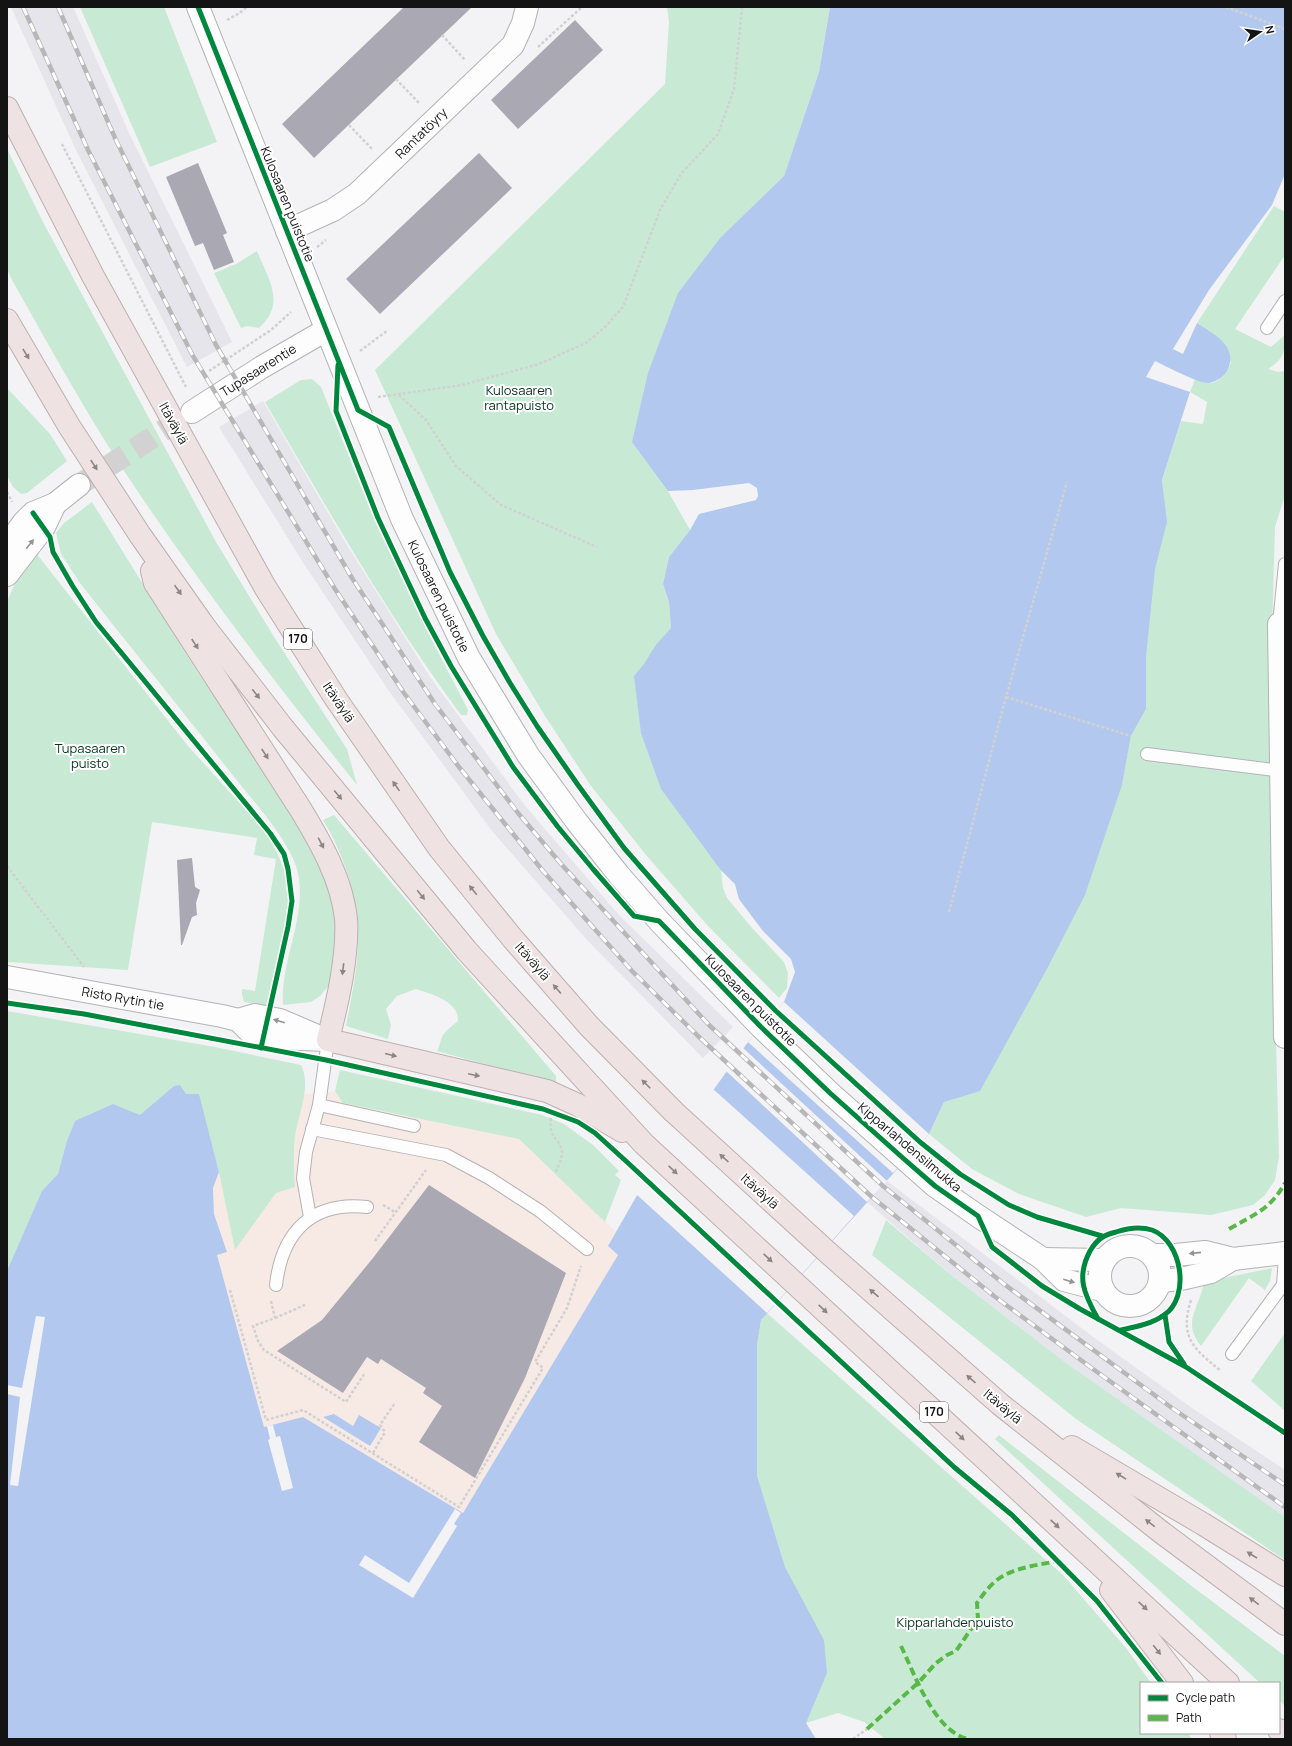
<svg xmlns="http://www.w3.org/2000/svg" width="1292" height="1746" font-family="Manrope,sans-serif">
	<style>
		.commercial { fill: #f7eae5 }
		.built { fill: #e5e5eb }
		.green { fill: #c8ead5 }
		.water { fill: #b3c8ef }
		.pier { fill: #f3f3f5 }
		.building { fill: #a9a8b3 }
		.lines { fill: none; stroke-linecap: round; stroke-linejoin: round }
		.secondary-tunnel { stroke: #d2d2d3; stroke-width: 22; stroke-dasharray: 22 11; stroke-linecap: butt }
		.lane-casing { stroke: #b3b3b5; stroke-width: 14 }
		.street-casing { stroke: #b3b3b5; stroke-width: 24 }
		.secondary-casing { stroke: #b3b3b5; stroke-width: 24 }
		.highway-casing { stroke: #bdafb0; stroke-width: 24 }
		.path { stroke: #d1d1d2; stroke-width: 2.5; stroke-dasharray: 3 2; stroke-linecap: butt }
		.lane { stroke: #fdfdfe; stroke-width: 12 }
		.street { stroke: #fdfdfe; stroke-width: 22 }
		.secondary { stroke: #fdfdfe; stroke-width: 22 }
		.highway { stroke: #eee2e2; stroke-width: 22 }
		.rail-casing { stroke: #b7b7b8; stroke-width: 4.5 }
		.rail { stroke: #fff; stroke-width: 3; stroke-dasharray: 9; stroke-linecap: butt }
		.quiet { stroke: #58b947; stroke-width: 4; stroke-dasharray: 8 4; stroke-linecap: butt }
		.cycleway-casing { stroke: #fff; stroke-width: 8 }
		.cycleway { stroke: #00873e; stroke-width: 5 }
		.oneway { fill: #8c8586 }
		.oneway2 { fill: #949495 }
		.labels { text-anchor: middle; stroke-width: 4; stroke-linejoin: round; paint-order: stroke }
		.shield { fill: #fff; stroke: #5a5a5b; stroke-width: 1 }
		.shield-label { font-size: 12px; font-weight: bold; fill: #141415 }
		.street-label { font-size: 13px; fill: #141415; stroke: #fff }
		.park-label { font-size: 13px; fill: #02351c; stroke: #fff }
	</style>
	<rect width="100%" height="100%" fill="#f3f3f5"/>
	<!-- commercial -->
	<polygon class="commercial" points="335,1091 343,1103 519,1139 616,1232 608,1246 618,1255 463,1513 264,1427 217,1255 227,1251 214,1214 213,1188 219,1172 202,1106"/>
	<!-- built -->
	<g class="built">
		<polygon points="11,7 73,7 130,135 232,342 187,367 76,150"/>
		<polygon points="263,401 345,542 430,677 526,807 619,915 733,1027 703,1058 587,940 492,831 389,691 304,564 219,427"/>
		<polygon points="887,1181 1100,1342 1195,1410 1285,1470 1285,1517 1065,1362 951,1275 867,1202"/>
	</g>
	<!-- green -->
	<g class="green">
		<polygon points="80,7 164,7 217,142 150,167"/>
		<polygon points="667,7 830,7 819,72 784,176 721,237 668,491 690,530 669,557 663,584 669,602 671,628 763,931 739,899 735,884 721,870 723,888 727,898 753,929 784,962 788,973 787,988 779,998 708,926 646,855 591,786 545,716 496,634 375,370 665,84 669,22"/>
		<path d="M7,149L44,224L216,542L276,640L347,749L357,785C280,689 205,591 136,489C91,422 52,351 12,280L7,269Z"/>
		<path d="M1274,206L1285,212V255L1235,329L1271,347L1285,335C1285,352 1284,359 1268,369L1278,372L1285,371V495L1275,527L1272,635L1275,1001L1279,1157L1275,1180L1265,1195L1253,1205L1211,1215L1121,1208L1086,1217L1019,1194L972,1169L929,1134L944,1102L1122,784L1131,736L1146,709L1134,508L1164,498L1162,480L1181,421L1203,424L1207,402L1190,392L1195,379C1199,380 1204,383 1208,383C1221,383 1227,372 1231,362L1211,332L1197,323Z"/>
		<path d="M257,251C268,279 287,303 259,328L247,326L241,328L214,273L236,264Z"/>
		<path d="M312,379L321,387L374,519L421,619L468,710L467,715H461C388,616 327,508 265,402L301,380Z"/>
		<polygon points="7,388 50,434 67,461 27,493 21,494 13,487 7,476"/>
		<path d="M92,502L195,668L313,845L333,896L338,936L331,983L320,996L311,1002L283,1005C280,961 307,918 298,873C291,841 252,800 231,773C181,709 130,647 80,583L61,554L56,533L64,523Z"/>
		<polygon points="36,553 188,746 267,833 279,857 285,872 289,910 266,1006 244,1002 242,994 242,989 255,991 276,859 254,855 257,838 152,822 128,970 7,962 7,602 19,573"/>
		<path d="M334,815L556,1076V1084L437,1051C440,1046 440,1040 443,1035C447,1029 452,1026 458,1021C459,1001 431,994 416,989L397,996L386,1009L391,1025L388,1039L346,1026C350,1004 355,982 357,959C362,911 348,861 323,820Z"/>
		<path d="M7,1011L215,1047L301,1065C312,1087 298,1114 295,1137C293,1154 294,1170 295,1187L276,1193L235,1250L219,1172L208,1131L7,1271Z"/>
		<polygon points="340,1070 542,1115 564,1124 593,1145 619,1171 615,1175 621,1180 605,1222 519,1139 343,1103 335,1091"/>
		<polygon points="886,1220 951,1275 1065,1362 1285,1517 1285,1560 1076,1419 872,1255"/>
		<path d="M1272,1268L1270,1281L1265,1290L1249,1278L1201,1346C1181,1322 1200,1307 1204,1282Z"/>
		<polygon points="767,1313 1063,1575 1126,1648 1151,1683 1141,1683 1141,1733 1188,1733 1192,1739 885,1739 864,1722 838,1713 806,1723 735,1553 757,1346 761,1320"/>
		<polygon points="1285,1333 1285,1411 1251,1381"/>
		<polygon points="999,1435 1193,1587 1285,1656 1285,1706 1279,1700 1279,1683 1260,1683 995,1439"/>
	</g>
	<!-- water -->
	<g class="water">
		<path d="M830,7H1285V174L1272,205L1209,290L1173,349L1183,354L1197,323C1214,334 1238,346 1228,369C1225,376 1218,381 1209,383C1200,384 1165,366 1155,361L1146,377L1190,392L1162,480L1167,522L1155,569L1146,657V709L1131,736L1122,785L1085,895L1048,967L980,1091L944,1102L929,1134L761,1320L757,1346V1476L785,1567L824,1640L827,1673L806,1723L816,1739H7V1271L42,1191L58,1174L67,1141L75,1121L113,1104L140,1115L174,1086L180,1085L186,1094H199L219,1172L213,1188L214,1214L227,1252L217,1255L264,1427L303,1417L463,1513L618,1255L608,1246L636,1197L748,1042L784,1002L795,972L791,959L763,931L739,899L735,884L720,869L661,789L641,733L634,676L644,664L655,646L671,628L669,602L663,584L669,557L690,530L699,514L756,500L758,496L757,488L749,483L693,490L668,491L632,442L648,373L678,293L721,237L784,176L819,72Z"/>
		<polygon points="334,1414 353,1426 359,1415 381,1428 370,1446 323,1417"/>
	</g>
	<!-- pier -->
	<g class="pier">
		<polygon points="784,1002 929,1134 893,1173 748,1042"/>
		<polygon points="742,1047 887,1181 867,1202 725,1070"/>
		<polygon points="712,1088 854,1216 767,1313 636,1194"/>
		<polygon points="36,1316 45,1317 18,1486 10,1485 20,1397 7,1394 7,1385 22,1388"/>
		<polygon points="273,1425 276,1437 280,1436 293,1488 282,1491 268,1440 270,1439 267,1426"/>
		<polygon points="455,1509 461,1513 454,1524 457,1526 413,1598 359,1565 365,1555 409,1583"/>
	</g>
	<!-- building -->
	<g class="building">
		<polygon points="404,7 472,7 314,158 282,124"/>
		<polygon points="575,20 603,50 518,129 491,100"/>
		<polygon points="479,153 512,188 380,314 346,279"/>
		<polygon points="198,163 227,233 223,235 234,262 214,270 203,243 195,246 166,177"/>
		<polygon points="192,858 195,887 200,890 196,903 197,915 192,917 182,945 181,945 177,860"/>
		<polygon points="429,1185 566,1273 525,1378 475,1478 419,1442 442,1406 423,1393 426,1388 381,1359 378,1364 367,1357 343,1393 277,1351 322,1320 373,1258"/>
	</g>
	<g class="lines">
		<!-- secondary-tunnel -->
		<polyline class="secondary-tunnel" points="79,485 189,414"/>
		<defs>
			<g id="lane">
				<polyline points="1267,328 1285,301"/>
				<polyline points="1279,624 1285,564"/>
				<polyline points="1147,754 1282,771"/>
				<polyline points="319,1105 414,1126"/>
				<polyline points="312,1129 446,1155 489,1178 540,1211 587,1249"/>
				<polyline points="310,1217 303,1178 306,1152 319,1105 328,1040"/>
				<path d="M276,1285C282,1232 312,1201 367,1207"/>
				<polyline points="1232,1354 1283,1285 1285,1257"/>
			</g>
			<g id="street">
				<polyline points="287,231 333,210 357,194 513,45 523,23 527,7"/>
				<polyline points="1279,624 1285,1037"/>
			</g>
			<g id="secondary">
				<polyline points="198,7 402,519 469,658 528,755 577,822 619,875 659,921 761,1027 830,1093 935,1186 978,1216 1043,1259 1064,1280 1102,1290"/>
				<polyline points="192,412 262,367 326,330"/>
				<polyline points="7,545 24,522 33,513 55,504 79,485"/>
				<polyline points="7,575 44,527 55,504"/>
				<polyline points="7,977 222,1016 238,1020 251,1033 264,1036 276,1038 328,1040"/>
				<polyline points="238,1020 255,1015 280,1020 315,1035"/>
				<circle cx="1130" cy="1276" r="30"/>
				<polyline points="1152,1255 1176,1255 1205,1252 1233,1259 1285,1253"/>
				<polyline points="1043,1259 1104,1260"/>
				<polyline points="1160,1281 1181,1279 1211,1272 1233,1259"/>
			</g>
			<g id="highway">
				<polyline points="7,108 93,276 265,587 336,699 439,848 513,939 589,1026 674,1112 825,1250 1001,1405 1161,1532 1285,1624"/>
				<polyline points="7,320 69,426 140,535 204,626 283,728 467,951 644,1144 1228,1683"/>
				<path d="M152,571L155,583L301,810C321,843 342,880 346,919C347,926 346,934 346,941C344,975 336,1007 328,1040L547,1091L578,1105L622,1131"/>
				<polyline points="1072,1447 1203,1524 1285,1575"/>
				<polyline points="1111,1590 1182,1683"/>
				<polyline points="1279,1730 1285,1735"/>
				<polyline points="1221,1733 1225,1739"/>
			</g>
		</defs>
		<!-- lane casing -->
		<use href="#lane" class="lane-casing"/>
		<!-- street casing -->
		<use href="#street" class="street-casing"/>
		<!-- secondary casing -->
		<use href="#secondary" class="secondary-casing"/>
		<!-- highway casing -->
		<use href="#highway" class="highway-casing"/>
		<!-- path -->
		<g class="path">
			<polyline points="1226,7 1285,29"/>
			<polyline points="227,20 238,14 247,7"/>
			<polyline points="442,35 465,60"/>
			<polyline points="538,47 582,7"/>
			<polyline points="396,79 419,103"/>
			<polyline points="349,125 372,149"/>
			<polyline points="62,144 186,387"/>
			<polyline points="317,247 326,240"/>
			<polyline points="360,351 388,330"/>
			<polyline points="209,371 271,330 291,312"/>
			<polyline points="399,395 426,420 456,466 501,505 597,547"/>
			<polyline points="378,397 462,385 539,364 586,343 605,327 623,307 660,210 681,174 718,134 734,89 742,7"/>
			<polyline points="7,492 12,502"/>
			<polyline points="1006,697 1131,736"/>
			<polyline points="7,866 84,967"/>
			<polyline points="949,912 1006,697 1067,482"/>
			<path d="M551,1118C548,1140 560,1137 562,1152C562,1159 558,1167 555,1174"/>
			<polyline points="383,1205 395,1212"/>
			<polyline points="375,1241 426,1170"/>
			<polyline points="230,1290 266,1420 303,1410 459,1507 543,1368 535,1362 567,1308 581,1266"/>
			<path d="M1191,1300C1179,1338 1194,1349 1221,1371"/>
			<polyline points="271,1301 275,1318 253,1326 258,1341 264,1350 346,1402 365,1373"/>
			<polyline points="275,1318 307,1304"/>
			<polyline points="373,1453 385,1432 380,1425 395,1403"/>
			<polyline points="853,1739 867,1729"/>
		</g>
		<!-- lane -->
		<use href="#lane" class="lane"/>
		<!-- street -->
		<use href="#street" class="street"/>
		<!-- secondary -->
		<use href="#secondary" class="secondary"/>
		<!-- highway -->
		<use href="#highway" class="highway"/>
		<defs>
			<g id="rail">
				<polyline points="23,7 88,150 193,356 335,589 404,693 459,767 543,871 632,971 698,1036 872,1197 994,1296 1093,1369 1285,1507"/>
				<polyline points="58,7 115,138 216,345 352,578 435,704 518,813 562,865 709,1025 883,1186 1004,1284 1172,1408 1285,1485"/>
			</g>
		</defs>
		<!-- rail casing -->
		<use href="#rail" class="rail-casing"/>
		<!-- rail -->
		<use href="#rail" class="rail"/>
		<!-- quiet -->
		<g class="quiet">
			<path d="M1229,1229C1253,1215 1270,1210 1285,1183"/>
			<path d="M901,1646C915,1675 934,1731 968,1739"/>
			<path d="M867,1729L919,1682L936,1663L947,1655L956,1651L978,1619L977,1603C984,1593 992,1582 1003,1576C1019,1567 1039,1565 1057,1561"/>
		</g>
		<defs>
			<g id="cycleway">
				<polyline points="198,7 358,410 389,427 450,572 483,636 510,683 537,726 578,785 624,848 695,929 776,1011 920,1142 960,1174 1009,1205 1037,1217 1102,1236"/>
				<polyline points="338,365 336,411 378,518 425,618 451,666 513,767 558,827 593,869 634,916 659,921 761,1027 830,1093 904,1159 935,1186 978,1216 992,1247 1042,1286 1080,1309 1186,1367 1285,1433"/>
				<polyline points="33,513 50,537 53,552 72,585 96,622 270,833 284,854 288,869 292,901 288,927 261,1048"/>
				<polyline points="7,1003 84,1014 326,1060 543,1109 578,1122 595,1133 627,1162 954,1467 1012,1515 1097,1601 1162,1683"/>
				<polyline points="1165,1315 1169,1342 1184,1364"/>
				<path d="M1098,1319C1084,1294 1076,1277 1090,1251C1097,1239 1104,1235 1116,1232C1128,1228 1140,1226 1152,1230C1182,1241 1191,1297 1164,1315C1152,1324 1135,1327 1121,1330"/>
			</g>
		</defs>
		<!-- cycleway casing -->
		<use href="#cycleway" class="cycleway-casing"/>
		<!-- cycleway -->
		<use href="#cycleway" class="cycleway"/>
	</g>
	<!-- one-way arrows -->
	<defs><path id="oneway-solid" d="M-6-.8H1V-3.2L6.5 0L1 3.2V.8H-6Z"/></defs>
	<g class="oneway">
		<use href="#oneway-solid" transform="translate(26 354) rotate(59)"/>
		<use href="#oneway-solid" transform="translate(94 465) rotate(57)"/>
		<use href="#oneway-solid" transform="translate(178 590) rotate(55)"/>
		<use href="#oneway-solid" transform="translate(195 644) rotate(57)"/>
		<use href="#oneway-solid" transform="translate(256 694) rotate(52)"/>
		<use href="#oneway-solid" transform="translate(265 754) rotate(57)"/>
		<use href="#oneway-solid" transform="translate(396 786) rotate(-125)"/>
		<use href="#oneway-solid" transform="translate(338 795) rotate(50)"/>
		<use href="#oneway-solid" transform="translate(321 843) rotate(62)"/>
		<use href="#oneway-solid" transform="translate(473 890) rotate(-129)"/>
		<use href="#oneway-solid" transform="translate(421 895) rotate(51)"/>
		<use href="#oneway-solid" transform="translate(343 969) rotate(97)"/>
		<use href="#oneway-solid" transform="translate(557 989) rotate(-131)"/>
		<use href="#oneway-solid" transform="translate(391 1055) rotate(14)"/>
		<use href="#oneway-solid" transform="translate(474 1075) rotate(12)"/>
		<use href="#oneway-solid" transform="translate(646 1084) rotate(-135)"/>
		<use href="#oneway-solid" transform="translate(724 1158) rotate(-138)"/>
		<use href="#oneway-solid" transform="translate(673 1170) rotate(43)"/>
		<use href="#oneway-solid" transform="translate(768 1258) rotate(43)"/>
		<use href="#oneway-solid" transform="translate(874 1293) rotate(-139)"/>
		<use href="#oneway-solid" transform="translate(823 1309) rotate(43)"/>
		<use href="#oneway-solid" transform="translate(971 1379) rotate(-139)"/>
		<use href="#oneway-solid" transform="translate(960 1436) rotate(43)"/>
		<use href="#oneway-solid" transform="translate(1121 1476) rotate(-149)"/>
		<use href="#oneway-solid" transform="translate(1150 1523) rotate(-142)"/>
		<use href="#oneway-solid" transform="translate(1055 1524) rotate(43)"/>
		<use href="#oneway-solid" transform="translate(1252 1555) rotate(-148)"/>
		<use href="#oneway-solid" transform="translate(1254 1601) rotate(-143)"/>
		<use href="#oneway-solid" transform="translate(1143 1606) rotate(43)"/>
		<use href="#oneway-solid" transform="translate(1157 1650) rotate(52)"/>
	</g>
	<g class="oneway2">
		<use href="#oneway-solid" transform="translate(30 544) rotate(-51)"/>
		<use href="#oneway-solid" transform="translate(279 1021) rotate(-164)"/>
		<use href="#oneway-solid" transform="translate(1195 1253) rotate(174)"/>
		<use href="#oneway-solid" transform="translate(1069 1281) rotate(16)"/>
	</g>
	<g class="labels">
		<!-- shield labels -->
		<g class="shield">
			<rect x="284" y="629" width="28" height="20" rx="3"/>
			<rect x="920" y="1402" width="28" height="20" rx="3"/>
		</g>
		<g class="shield-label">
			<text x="298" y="643">170</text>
			<text x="934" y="1416">170</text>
		</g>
		<!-- street labels -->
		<g class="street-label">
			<text transform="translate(421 133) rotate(-44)" y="5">Rantatöyry</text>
			<text transform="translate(288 204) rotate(68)" y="5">Kulosaaren puistotie</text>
			<text transform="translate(258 370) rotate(-32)" y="5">Tupasaarentie</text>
			<text transform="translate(174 423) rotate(61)" y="5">Itäväylä</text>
			<text transform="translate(439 596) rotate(64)" y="5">Kulosaaren puistotie</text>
			<text transform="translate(339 702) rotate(56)" y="5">Itäväylä</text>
			<text transform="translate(533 961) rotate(49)" y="5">Itäväylä</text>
			<text transform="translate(123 998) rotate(10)" y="5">Risto Rytin tie</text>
			<text transform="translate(751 1000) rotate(45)" y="5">Kulosaaren puistotie</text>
			<text transform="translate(910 1147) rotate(40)" y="5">Kipparlahdensilmukka</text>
			<text transform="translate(760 1191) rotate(42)" y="5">Itäväylä</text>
			<text transform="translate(1003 1406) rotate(40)" y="5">Itäväylä</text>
		</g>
		<!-- park labels -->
		<g class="park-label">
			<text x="519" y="395">Kulosaaren<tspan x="519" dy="15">rantapuisto</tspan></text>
			<text x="90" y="753">Tupasaaren<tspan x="90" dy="15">puisto</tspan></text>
			<text x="955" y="1627">Kipparlahdenpuisto</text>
		</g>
	</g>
	<!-- border -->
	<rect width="1292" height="1746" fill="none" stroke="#141415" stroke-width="16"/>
	<!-- legend -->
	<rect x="1140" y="1682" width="140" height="52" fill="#ffffff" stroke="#a1a1a1"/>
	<rect x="1148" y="1695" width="20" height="6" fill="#00873e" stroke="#a1a1a1"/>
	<text x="1176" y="1702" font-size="12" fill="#141415">Cycle path</text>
	<rect x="1148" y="1715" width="20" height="6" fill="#58b947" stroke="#a1a1a1"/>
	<text x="1176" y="1722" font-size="12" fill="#141415">Path</text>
	<!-- north arrow -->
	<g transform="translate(1260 32) rotate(77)" stroke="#ffffff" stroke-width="3" paint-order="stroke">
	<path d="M0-3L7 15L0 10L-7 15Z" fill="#141415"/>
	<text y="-6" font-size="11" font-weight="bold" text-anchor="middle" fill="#141415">N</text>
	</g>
</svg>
